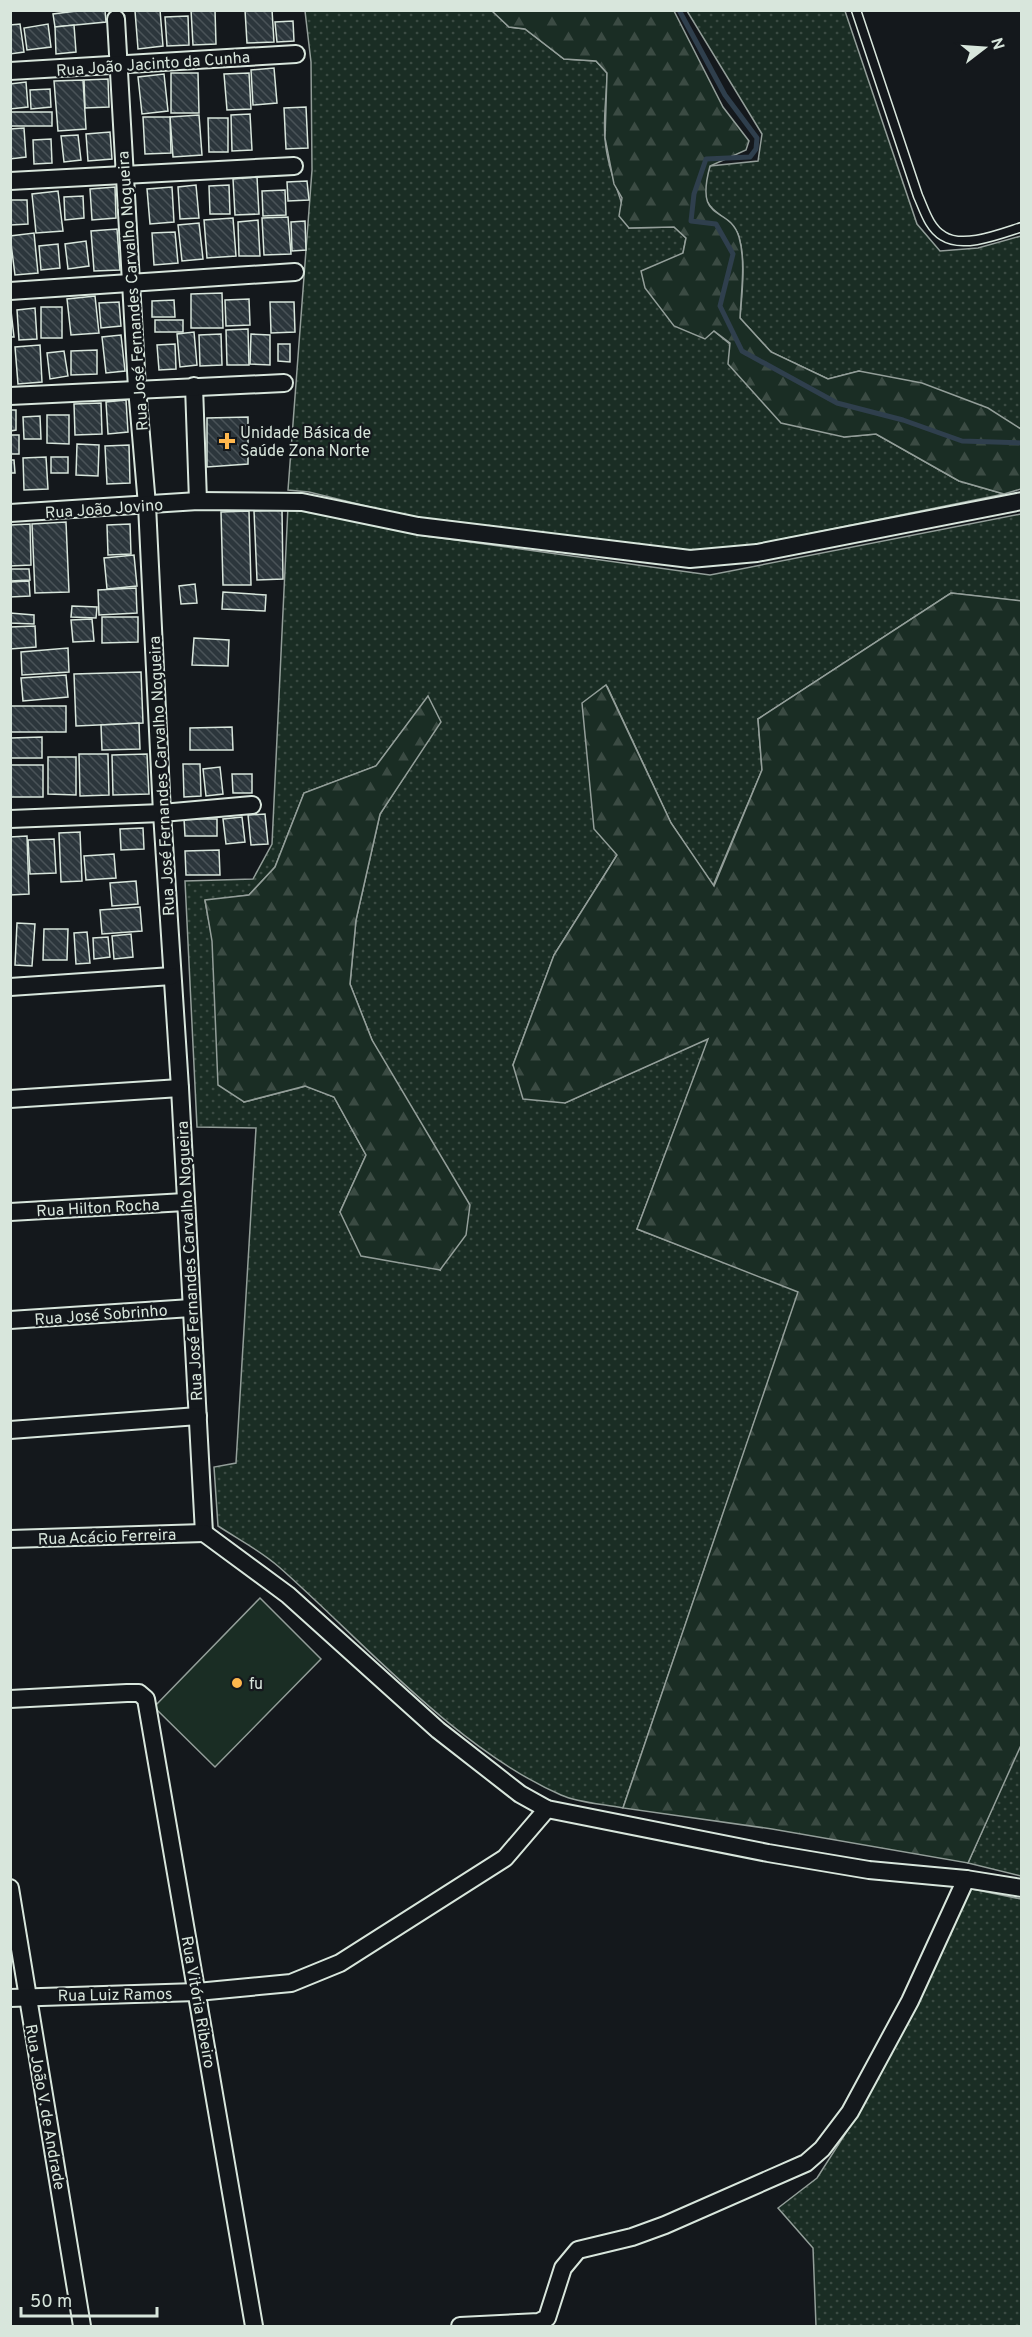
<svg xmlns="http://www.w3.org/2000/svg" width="1032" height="2337" font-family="Overpass,sans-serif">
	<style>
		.grass { fill: url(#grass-dots); stroke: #939e99; stroke-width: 1.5; fill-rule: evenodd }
		.forest { fill: url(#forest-firs); stroke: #939e99; stroke-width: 1.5 }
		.park { fill: #1a2d24; stroke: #939e99; stroke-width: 1.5 }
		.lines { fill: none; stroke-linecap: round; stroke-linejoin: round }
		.stream { stroke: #2f3f4d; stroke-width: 5 }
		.building { fill: url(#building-back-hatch); stroke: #d8e6dc; stroke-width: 1.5 }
		.lane-casing { stroke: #d8e6dc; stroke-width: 11 }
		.street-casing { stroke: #d8e6dc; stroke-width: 20 }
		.lane { stroke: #14181c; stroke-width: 8 }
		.street { stroke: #14181c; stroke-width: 16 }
		.poi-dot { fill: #ffb74d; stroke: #14181c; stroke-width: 2 }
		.labels { text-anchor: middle; stroke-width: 4.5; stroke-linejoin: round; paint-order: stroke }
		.street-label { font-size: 16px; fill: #d8e6dc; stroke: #14181c }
		.poi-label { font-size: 16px; fill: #d8e6dc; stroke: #14181c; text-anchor: start }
	</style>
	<defs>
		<pattern id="grass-dots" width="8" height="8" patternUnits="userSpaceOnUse" patternTransform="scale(1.5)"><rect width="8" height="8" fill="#1a2d24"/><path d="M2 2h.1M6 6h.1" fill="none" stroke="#3b4b43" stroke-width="1.8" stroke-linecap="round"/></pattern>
		<pattern id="forest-firs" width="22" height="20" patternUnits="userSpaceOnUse" patternTransform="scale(1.5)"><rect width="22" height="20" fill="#1a2d24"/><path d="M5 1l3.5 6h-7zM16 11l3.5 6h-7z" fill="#3b4b43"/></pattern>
		<pattern id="building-back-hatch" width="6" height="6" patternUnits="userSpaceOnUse" patternTransform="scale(1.5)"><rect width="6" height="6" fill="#2c363c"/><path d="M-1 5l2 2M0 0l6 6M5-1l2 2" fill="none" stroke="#4a5358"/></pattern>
	</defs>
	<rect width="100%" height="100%" fill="#14181c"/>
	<!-- grass -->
	<g class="grass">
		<path d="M492,10L509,27L525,29L564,59L596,61L607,73C607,94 603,117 605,138C607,170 622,198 629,228L674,227L686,238L683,253L714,331L844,437L876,434L959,481L1004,494L719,552L687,553L415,518L309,492L288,490L312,170L311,62L305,11Z"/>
		<path d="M687,11H845L917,224L940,251L978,248L1021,236V429L859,371L828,379L771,352L740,318C742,293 746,261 739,237C733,216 705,215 704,189C704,182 708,173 710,166L758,161L762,134Z"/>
		<path d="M288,506L419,535L710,575L1021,514V601L951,593L758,719L762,770L713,886L671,823L607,686L617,855L554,955L513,1065L565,1103L709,1038L637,1229L799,1291L623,1808C603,1804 579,1803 561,1795C456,1749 364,1642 279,1567C261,1551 238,1539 218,1526L214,1467L236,1463L256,1128L197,1127L185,881L253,879L272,844ZM428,697L440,722L380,814L356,920L350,984L372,1040L440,1270L340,1212L366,1155L334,1097L306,1086L244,1102L205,901L249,895L275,867L304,793L376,766Z"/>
		<polygon points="1021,1743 1021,1876 968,1863"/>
		<polygon points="967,1888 1021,1899 1021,2326 816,2326 813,2248 778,2208 817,2178 860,2111"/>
	</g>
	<!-- forest -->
	<g class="forest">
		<path d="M492,11H674L723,107L749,141L746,150L710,166C694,225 729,204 739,237C746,262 741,293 740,318L771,352L828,379L859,371L922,383L988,408L1021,429V489L1004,494L959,481L876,434L844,437L781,423L728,364L730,343L714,331L705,339L674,326L645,288L641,271L683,253L686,238L674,227L629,228L619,216L622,198L614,184L605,138L607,73L596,61L564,59L525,29L509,27Z"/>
		<polygon points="951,593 1022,601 1022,1743 968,1863 772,1829 623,1808 798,1292 637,1229 708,1039 565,1103 523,1099 513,1065 554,955 617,855 594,829 582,703 606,685 671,823 714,886 762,770 758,719"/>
		<polygon points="428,696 441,722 380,814 356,920 350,984 372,1040 470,1205 466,1235 440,1270 361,1256 340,1212 366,1155 334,1097 305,1086 244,1102 218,1085 212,941 205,900 249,895 275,867 304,793 376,766"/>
	</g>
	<!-- park -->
	<polygon class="park" points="260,1598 321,1659 215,1767 154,1707"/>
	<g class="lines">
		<!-- stream -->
		<polyline class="stream" points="679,10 725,95 757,138 756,149 750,157 706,159 694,194 691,221 716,224 733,254 720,306 742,351 837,403 903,420 962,441 1022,443"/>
	</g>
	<!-- building -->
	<g class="building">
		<polygon points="85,10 105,10 106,22 55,27 53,14"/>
		<polygon points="160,10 163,46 138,49 135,11"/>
		<polygon points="191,10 215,10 216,44 193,45"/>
		<polygon points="245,10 272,10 274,42 247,43"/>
		<polygon points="188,16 189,45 167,46 165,17"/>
		<polygon points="293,21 294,41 277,42 275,22"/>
		<polygon points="20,24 24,52 10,54 10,25"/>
		<polygon points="48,24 51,47 27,50 24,28"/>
		<polygon points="74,25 76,52 56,54 55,27"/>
		<polygon points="274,68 277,103 253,105 251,70"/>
		<polygon points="171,73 198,73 199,113 171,113"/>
		<polygon points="249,73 251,109 227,110 224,74"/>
		<polygon points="164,74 168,111 142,114 138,77"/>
		<polygon points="108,79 109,107 85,108 84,80"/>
		<polygon points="83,80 86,129 58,131 54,81"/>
		<polygon points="26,82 28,107 10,109 10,84"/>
		<polygon points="50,89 51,107 31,109 30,90"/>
		<polygon points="306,107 308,148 286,149 284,108"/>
		<rect x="10" y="112" width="42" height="14"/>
		<polygon points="250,114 252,150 232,151 231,115"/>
		<polygon points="199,115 202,155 173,157 170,117"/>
		<polygon points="143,117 170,117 171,153 145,154"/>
		<polygon points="208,118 228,118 228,152 209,152"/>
		<polygon points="24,128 26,157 10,159 10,129"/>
		<polygon points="110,132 112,159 88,161 86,134"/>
		<polygon points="78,135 81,160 64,162 61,136"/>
		<polygon points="51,139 52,163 34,164 33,140"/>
		<polygon points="257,177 259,214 235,215 233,179"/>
		<polygon points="307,181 309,200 288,201 287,182"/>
		<polygon points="196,185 199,218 180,219 178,187"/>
		<polygon points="229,185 230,214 210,214 209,186"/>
		<polygon points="115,187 116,218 92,220 90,189"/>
		<polygon points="172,187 174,222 150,224 147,189"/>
		<polygon points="285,190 286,215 263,216 262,191"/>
		<polygon points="58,191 63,231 36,233 32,194"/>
		<polygon points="83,196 84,218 65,220 64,197"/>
		<polygon points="10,200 27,200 28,224 11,225"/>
		<polygon points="288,217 291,254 264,255 262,218"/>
		<polygon points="233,218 236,256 207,258 204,220"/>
		<polygon points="258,220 260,256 239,256 238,222"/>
		<polygon points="305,221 306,250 292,251 291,222"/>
		<polygon points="199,223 203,259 182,261 178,225"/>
		<polygon points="117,229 120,270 94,271 91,231"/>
		<polygon points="175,232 178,263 154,265 152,233"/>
		<polygon points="34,233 38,273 15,275 10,236"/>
		<polygon points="86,241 89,266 68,269 65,244"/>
		<polygon points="58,244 60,268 41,270 39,246"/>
		<polygon points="222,293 223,328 191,328 191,294"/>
		<polygon points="95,296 99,333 71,335 67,299"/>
		<polygon points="249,299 250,325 226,326 225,300"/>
		<polygon points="174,300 175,317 152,317 152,301"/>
		<polygon points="10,302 14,337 10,337"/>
		<polygon points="119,302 121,326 101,328 99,303"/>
		<polygon points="270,302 294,302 295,332 271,333"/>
		<rect x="41" y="307" width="21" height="31"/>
		<polygon points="35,308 37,339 19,340 17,310"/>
		<rect x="155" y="320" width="28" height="12"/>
		<polygon points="248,329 249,365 227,365 226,330"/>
		<polygon points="194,332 197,365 180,367 177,334"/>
		<polygon points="221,334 222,365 200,366 199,335"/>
		<polygon points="251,334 270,335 270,365 250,364"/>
		<polygon points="121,335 125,371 106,373 102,337"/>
		<polygon points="175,344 176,369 159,370 157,345"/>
		<polygon points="278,344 290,344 290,362 278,361"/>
		<polygon points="40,345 42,382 18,384 15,347"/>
		<polygon points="97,350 97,374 71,375 71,351"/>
		<polygon points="64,351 68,376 50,379 47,353"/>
		<polygon points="126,400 128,432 108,434 106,402"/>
		<polygon points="101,403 102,434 75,435 74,404"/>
		<polygon points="10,410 16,410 16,430 10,431"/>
		<polygon points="47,415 69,415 69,444 47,443"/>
		<polygon points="40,416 41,439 24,439 23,417"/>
		<polygon points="248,417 248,464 207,467 207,418"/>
		<rect x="10" y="435" width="9" height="19"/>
		<polygon points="77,444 99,445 98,476 76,475"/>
		<polygon points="129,445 130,483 107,484 105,446"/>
		<polygon points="46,457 48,489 24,490 23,458"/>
		<rect x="51" y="457" width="17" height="16"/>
		<polygon points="10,460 14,460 15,473 10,473"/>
		<polygon points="282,510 283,579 257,580 254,511"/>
		<polygon points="249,511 251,585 223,585 221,512"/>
		<polygon points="66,522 69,592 35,593 32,524"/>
		<polygon points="30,524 31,565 10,566 10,525"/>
		<polygon points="130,524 131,554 108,555 107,525"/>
		<polygon points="134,555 137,586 107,589 104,558"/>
		<polygon points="10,569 29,569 30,580 10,581"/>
		<polygon points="29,581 30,596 10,597 10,582"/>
		<polygon points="195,584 197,603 181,604 179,586"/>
		<polygon points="136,588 137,613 99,615 98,590"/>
		<polygon points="223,592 266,595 265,611 222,609"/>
		<polygon points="72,606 97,607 96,618 71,617"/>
		<polygon points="10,613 34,615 34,624 10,623"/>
		<polygon points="102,617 138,617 138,642 102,643"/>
		<polygon points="92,619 94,641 73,642 71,620"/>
		<polygon points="35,626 36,647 10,649 10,627"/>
		<polygon points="194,638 229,640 228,666 192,665"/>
		<polygon points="68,648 69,672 22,675 21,652"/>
		<polygon points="141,672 143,723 76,726 74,674"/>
		<polygon points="66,675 68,697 23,701 21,678"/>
		<rect x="10" y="706" width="56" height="26"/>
		<polygon points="139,723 140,749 102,750 101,725"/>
		<polygon points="232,727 233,750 190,750 190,728"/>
		<polygon points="42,737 42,758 11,758 11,738"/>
		<polygon points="79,754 108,754 109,795 80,796"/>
		<polygon points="147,754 149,794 113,795 112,755"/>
		<polygon points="48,757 76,757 76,795 48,794"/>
		<polygon points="183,764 200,764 201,796 184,797"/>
		<rect x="10" y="765" width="33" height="32"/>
		<polygon points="220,767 223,794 206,796 203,769"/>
		<polygon points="232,774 252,774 252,793 233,793"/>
		<polygon points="265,814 268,844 251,845 248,815"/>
		<polygon points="242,817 245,842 226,844 223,819"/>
		<polygon points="184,819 217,819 217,836 185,836"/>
		<polygon points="143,828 144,849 121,850 120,829"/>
		<polygon points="80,832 82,881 61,882 59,833"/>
		<polygon points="27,836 29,894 10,895 10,837"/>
		<polygon points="54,839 56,873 30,874 28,840"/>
		<polygon points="219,850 220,875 186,875 185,851"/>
		<polygon points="114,854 116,878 86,880 84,856"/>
		<polygon points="136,881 138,904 112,906 110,883"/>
		<polygon points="140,907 142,931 102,934 100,910"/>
		<polygon points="17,923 35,924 32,966 15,965"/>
		<polygon points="44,929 68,929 67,960 43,960"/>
		<polygon points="87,932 90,963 76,964 74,933"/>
		<polygon points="131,934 133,957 114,959 112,936"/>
		<polygon points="108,937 110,957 94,959 93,938"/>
	</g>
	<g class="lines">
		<defs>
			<path id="lane" d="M856,10L918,196C924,209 929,228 943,236C963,249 1000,234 1022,227"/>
			<g id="street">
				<polyline points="116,19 137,388 147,505 162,813 180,1088 204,1533"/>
				<polyline points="10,71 296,54"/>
				<polyline points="10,181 294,166"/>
				<polyline points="10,291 295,272"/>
				<polyline points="194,386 198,501"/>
				<polyline points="10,396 284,383"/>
				<polyline points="10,513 198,501 302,502 418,526 690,559 757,553 1022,501"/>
				<polyline points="10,819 162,813 252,805"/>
				<polyline points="10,987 172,976"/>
				<polyline points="10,1099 180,1088"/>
				<polyline points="10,1212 185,1202"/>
				<polyline points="10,1320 191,1308"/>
				<polyline points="10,1430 198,1416"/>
				<polyline points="204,1533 288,1595 438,1730 520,1794 547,1809 768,1853 869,1870 966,1879 1022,1888"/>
				<polyline points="10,1539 204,1533"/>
				<polyline points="10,1699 127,1693 139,1693 146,1699 254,2326"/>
				<polyline points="10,1888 82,2326"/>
				<polyline points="10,1998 197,1992 291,1983 340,1963 505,1858 547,1809"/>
				<polyline points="460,2326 539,2322 547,2318 563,2268 578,2250 632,2237 665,2225 806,2163 822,2149 850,2112 910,2001 966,1879"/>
			</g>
		</defs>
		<!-- lane casing -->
		<use href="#lane" class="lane-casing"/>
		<!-- street casing -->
		<use href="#street" class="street-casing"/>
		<!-- lane -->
		<use href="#lane" class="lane"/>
		<!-- street -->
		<use href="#street" class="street"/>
	</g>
	<!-- markers -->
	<g class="poi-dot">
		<path d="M224 432h6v6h6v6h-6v6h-6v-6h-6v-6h6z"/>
		<circle cx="237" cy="1683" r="6"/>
	</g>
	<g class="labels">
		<!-- street labels -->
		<g class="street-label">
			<text transform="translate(153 63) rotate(-4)" y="6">Rua João Jacinto da Cunha</text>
			<text transform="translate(132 291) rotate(-94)" y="6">Rua José Fernandes Carvalho Nogueira</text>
			<text transform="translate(104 508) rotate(-4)" y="6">Rua João Jovino</text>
			<text transform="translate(161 776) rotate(-93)" y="6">Rua José Fernandes Carvalho Nogueira</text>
			<text transform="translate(98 1207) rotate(-3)" y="6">Rua Hilton Rocha</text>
			<text transform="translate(189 1261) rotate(-93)" y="6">Rua José Fernandes Carvalho Nogueira</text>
			<text transform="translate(101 1314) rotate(-4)" y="6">Rua José Sobrinho</text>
			<text transform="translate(107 1536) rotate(-2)" y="6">Rua Acácio Ferreira</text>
			<text transform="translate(115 1994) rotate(-1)" y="6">Rua Luiz Ramos</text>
			<text transform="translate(199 2002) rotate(80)" y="6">Rua Vitória Ribeiro</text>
			<text transform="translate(46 2107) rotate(80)" y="6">Rua João V. de Andrade</text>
		</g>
		<!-- poi labels -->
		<g class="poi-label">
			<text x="240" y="438">Unidade Básica de<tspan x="240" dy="18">Saúde Zona Norte</tspan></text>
			<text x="249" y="1689">fu</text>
		</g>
	</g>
	<!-- border -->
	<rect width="1032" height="2337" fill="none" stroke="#d8e6dc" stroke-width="24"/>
	<!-- north arrow -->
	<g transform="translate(984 48) rotate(73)" stroke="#14181c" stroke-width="4.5" paint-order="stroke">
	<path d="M0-4.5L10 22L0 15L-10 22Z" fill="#d8e6dc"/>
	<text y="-9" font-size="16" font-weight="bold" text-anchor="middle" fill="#d8e6dc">N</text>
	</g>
	<!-- scale -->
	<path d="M21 2307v9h136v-9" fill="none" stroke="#d8e6dc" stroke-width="3"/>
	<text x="30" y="2307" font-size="18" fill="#d8e6dc" stroke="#14181c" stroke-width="4.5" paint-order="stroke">50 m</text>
</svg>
